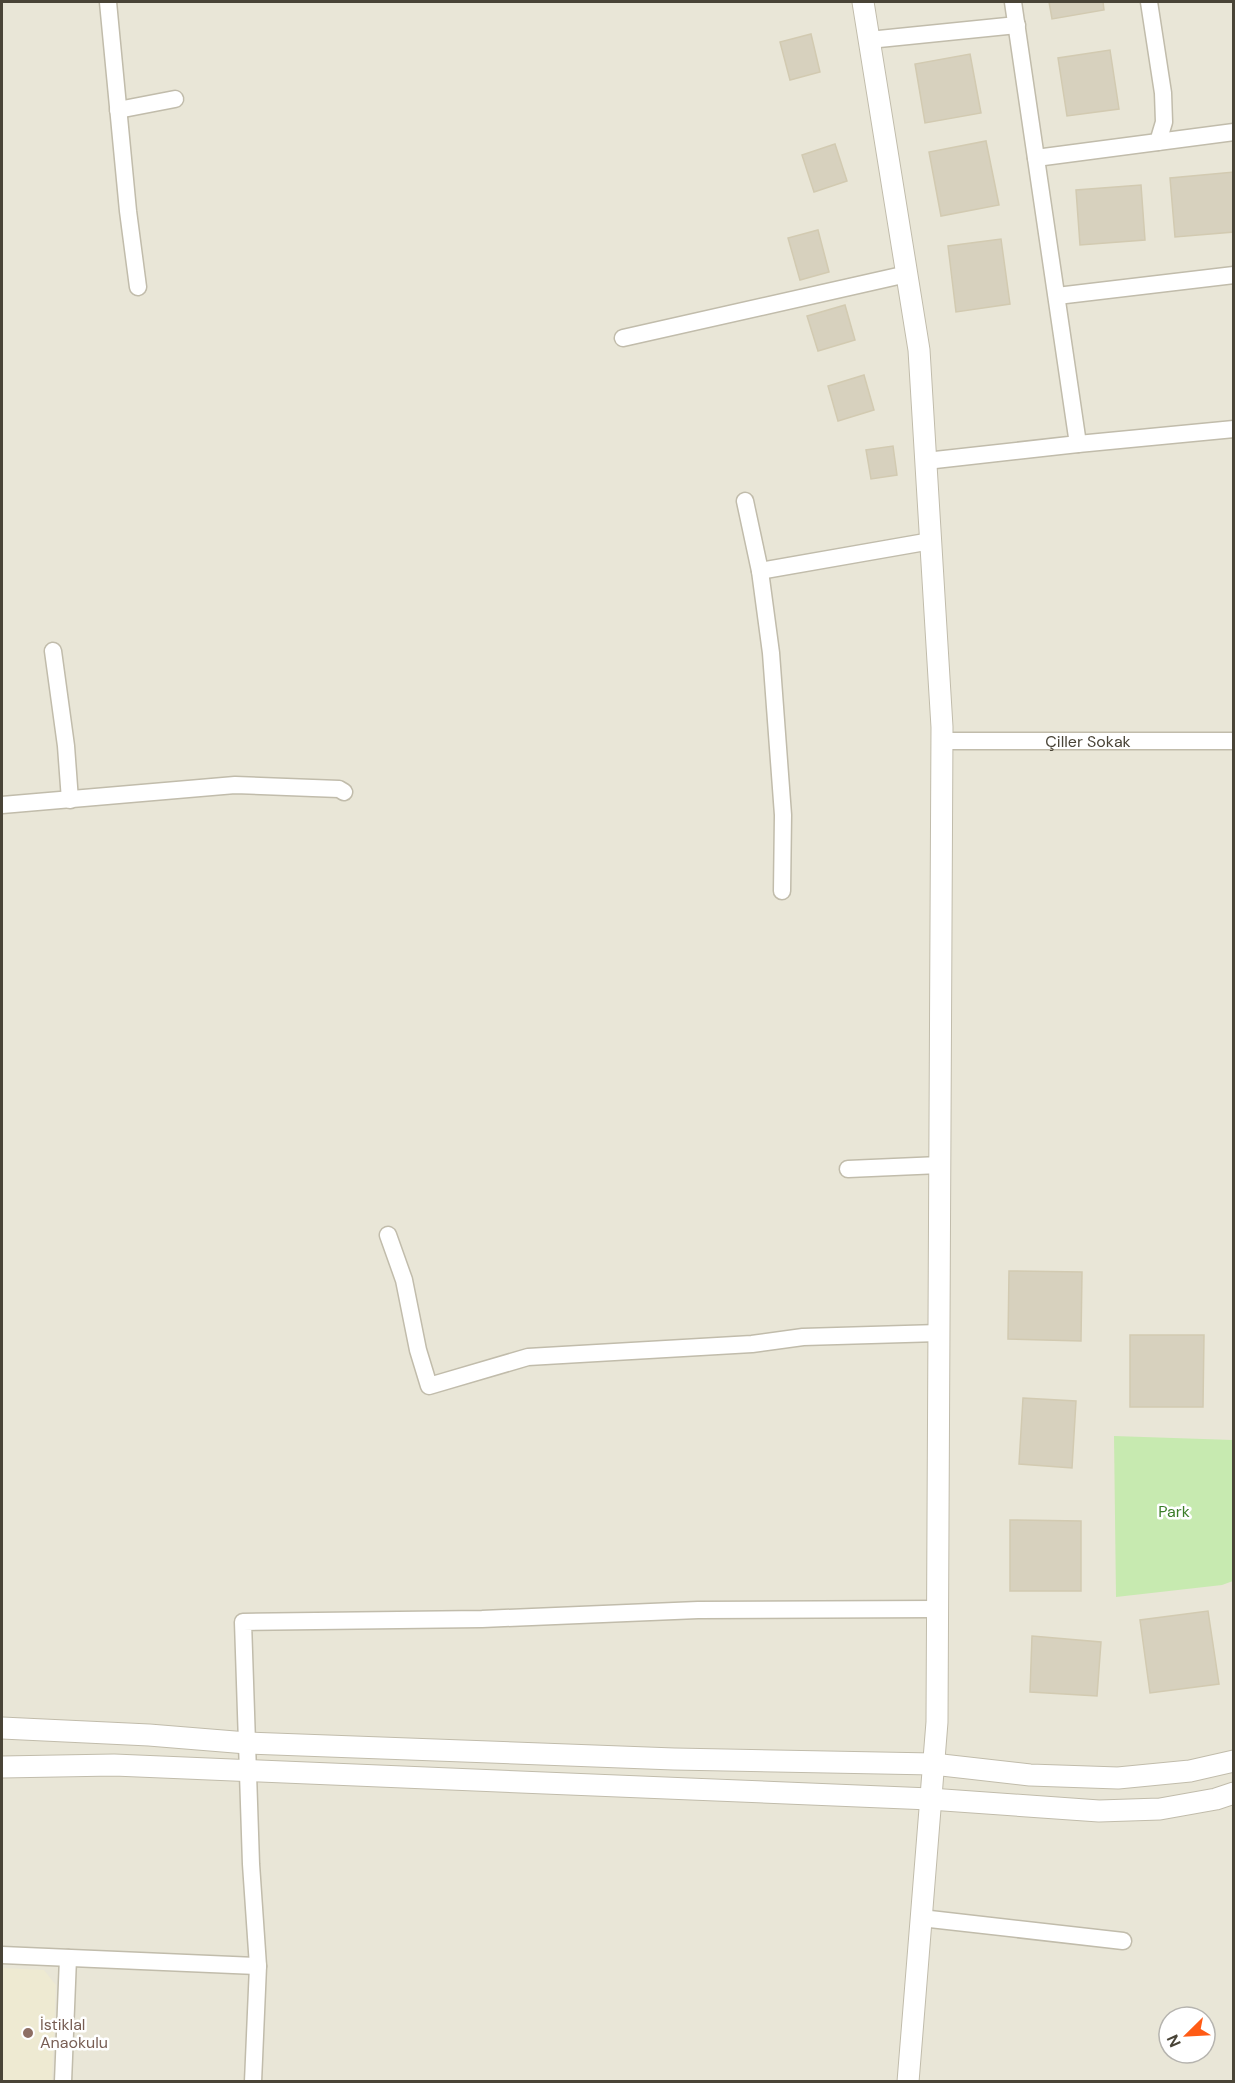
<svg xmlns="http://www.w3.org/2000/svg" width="1235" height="2083" font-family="'DM Sans',sans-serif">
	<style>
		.residential { fill: #e9e6d7; fill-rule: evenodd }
		.education { fill: #eeead2 }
		.green { fill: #c7eab0 }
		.building { fill: #d7d1be; stroke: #d2cab1; stroke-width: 1.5 }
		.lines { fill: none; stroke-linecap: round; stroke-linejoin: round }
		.minor-casing { stroke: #c1bcab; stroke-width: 19 }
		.tertiary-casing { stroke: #c1bcab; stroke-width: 23 }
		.minor { stroke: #fff; stroke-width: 16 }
		.tertiary { stroke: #fff; stroke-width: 21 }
		.education-dot { fill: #8d6e63; stroke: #fff; stroke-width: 2 }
		.labels { text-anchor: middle; stroke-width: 5; stroke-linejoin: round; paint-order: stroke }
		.street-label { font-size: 16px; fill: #494437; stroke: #fff }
		.park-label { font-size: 16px; fill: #3b7d28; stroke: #fff }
		.education-label { font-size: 16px; fill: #785e54; stroke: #fff; text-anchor: start }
	</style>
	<rect width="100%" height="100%" fill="#f5f3e9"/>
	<!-- residential -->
	<path class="residential" d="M2,2H1233V2081L2,2082ZM1169,2017H1205V2053H1169Z"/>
	<!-- education -->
	<polygon class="education" points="2,1968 44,1970 56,1985 52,2081 2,2081"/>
	<!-- green -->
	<polygon class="green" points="1114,1436 1233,1440 1233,1581 1222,1585 1116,1597"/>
	<!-- building -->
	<g class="building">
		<polygon points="1049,2 1103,2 1104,10 1052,19"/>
		<polygon points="811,34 820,72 790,80 780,42"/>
		<polygon points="1110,50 1119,109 1067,116 1058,58"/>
		<polygon points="970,54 981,113 925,123 915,64"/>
		<polygon points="986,141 999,205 941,216 929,152"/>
		<polygon points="835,144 847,181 814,192 802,155"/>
		<polygon points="1234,172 1234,232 1175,237 1170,178"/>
		<polygon points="1141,185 1145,240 1080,245 1076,190"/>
		<polygon points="818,230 829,272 800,280 788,238"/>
		<polygon points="1001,239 1010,304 956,312 948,246"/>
		<polygon points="845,305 855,340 818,351 807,316"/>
		<polygon points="864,375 874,410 838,421 828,386"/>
		<polygon points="893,446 897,475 871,479 866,450"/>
		<polygon points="1009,1271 1082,1272 1081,1341 1008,1339"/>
		<polygon points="1130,1335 1204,1335 1203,1407 1130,1407"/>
		<polygon points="1023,1398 1076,1401 1072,1468 1019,1464"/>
		<polygon points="1010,1520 1081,1521 1081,1591 1010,1591"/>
		<polygon points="1208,1611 1219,1684 1150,1693 1140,1620"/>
		<polygon points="1032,1636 1101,1642 1097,1696 1030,1692"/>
	</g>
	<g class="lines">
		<defs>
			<g id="minor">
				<polyline points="108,2 128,211 138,287"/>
				<polyline points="1149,2 1163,93 1164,122 1158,142"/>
				<polyline points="869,40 1017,25"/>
				<polyline points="118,110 175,99"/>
				<polyline points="1036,158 1234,132"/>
				<polyline points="1057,296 1234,275"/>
				<polyline points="623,338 907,274"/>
				<polyline points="1078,444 1234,429"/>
				<polyline points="926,461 1078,444 1013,2"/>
				<polyline points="745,501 760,571 771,653 783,815 782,891"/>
				<polyline points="760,571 931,541"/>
				<polyline points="53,651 66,746 70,800"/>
				<path id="s1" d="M942,741H1234"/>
				<polyline points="2,805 235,785 339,789 344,792"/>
				<polyline points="848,1169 940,1165"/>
				<polyline points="388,1235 404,1280 418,1350 429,1386 528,1357 752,1344 803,1337 939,1333"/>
				<polyline points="921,1918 1123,1941"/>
				<polyline points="2,1955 258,1966"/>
				<polyline points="63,2082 68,1958"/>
				<polyline points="253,2082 258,1966 251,1864 243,1622 482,1619 698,1610 937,1609"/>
			</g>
			<g id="tertiary">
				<polyline points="863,2 919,350 942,727 937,1722 908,2082"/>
				<polyline points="2,1728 149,1735 247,1743 674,1759 933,1764 1030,1775 1118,1778 1190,1771 1234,1761"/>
				<polyline points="2,1767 114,1765 930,1799 1099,1811 1160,1809 1216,1799 1234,1793"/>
			</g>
		</defs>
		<!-- minor casing -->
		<use href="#minor" class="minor-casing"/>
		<!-- tertiary casing -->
		<use href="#tertiary" class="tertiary-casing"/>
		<!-- minor -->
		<use href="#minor" class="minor"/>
		<!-- tertiary -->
		<use href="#tertiary" class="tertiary"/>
	</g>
	<!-- markers -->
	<circle class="education-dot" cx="28" cy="2033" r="6"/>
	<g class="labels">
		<!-- street labels -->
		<g class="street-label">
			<text dy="6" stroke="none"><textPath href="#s1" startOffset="146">Çiller Sokak</textPath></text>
		</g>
		<!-- park labels -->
		<g class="park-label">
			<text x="1174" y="1517">Park</text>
		</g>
		<!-- education labels -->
		<g class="education-label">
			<text x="40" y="2030">İstiklal<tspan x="40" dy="18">Anaokulu</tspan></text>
		</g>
	</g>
	<!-- border -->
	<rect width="1235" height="2083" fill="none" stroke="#494437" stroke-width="6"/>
	<!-- north arrow -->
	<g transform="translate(1187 2035) rotate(246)"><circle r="28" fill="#ffffff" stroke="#b6b4af" stroke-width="1.5"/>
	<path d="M0-4.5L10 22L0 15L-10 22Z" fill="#ff5b15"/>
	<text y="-9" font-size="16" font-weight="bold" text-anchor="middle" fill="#494437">N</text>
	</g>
</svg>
